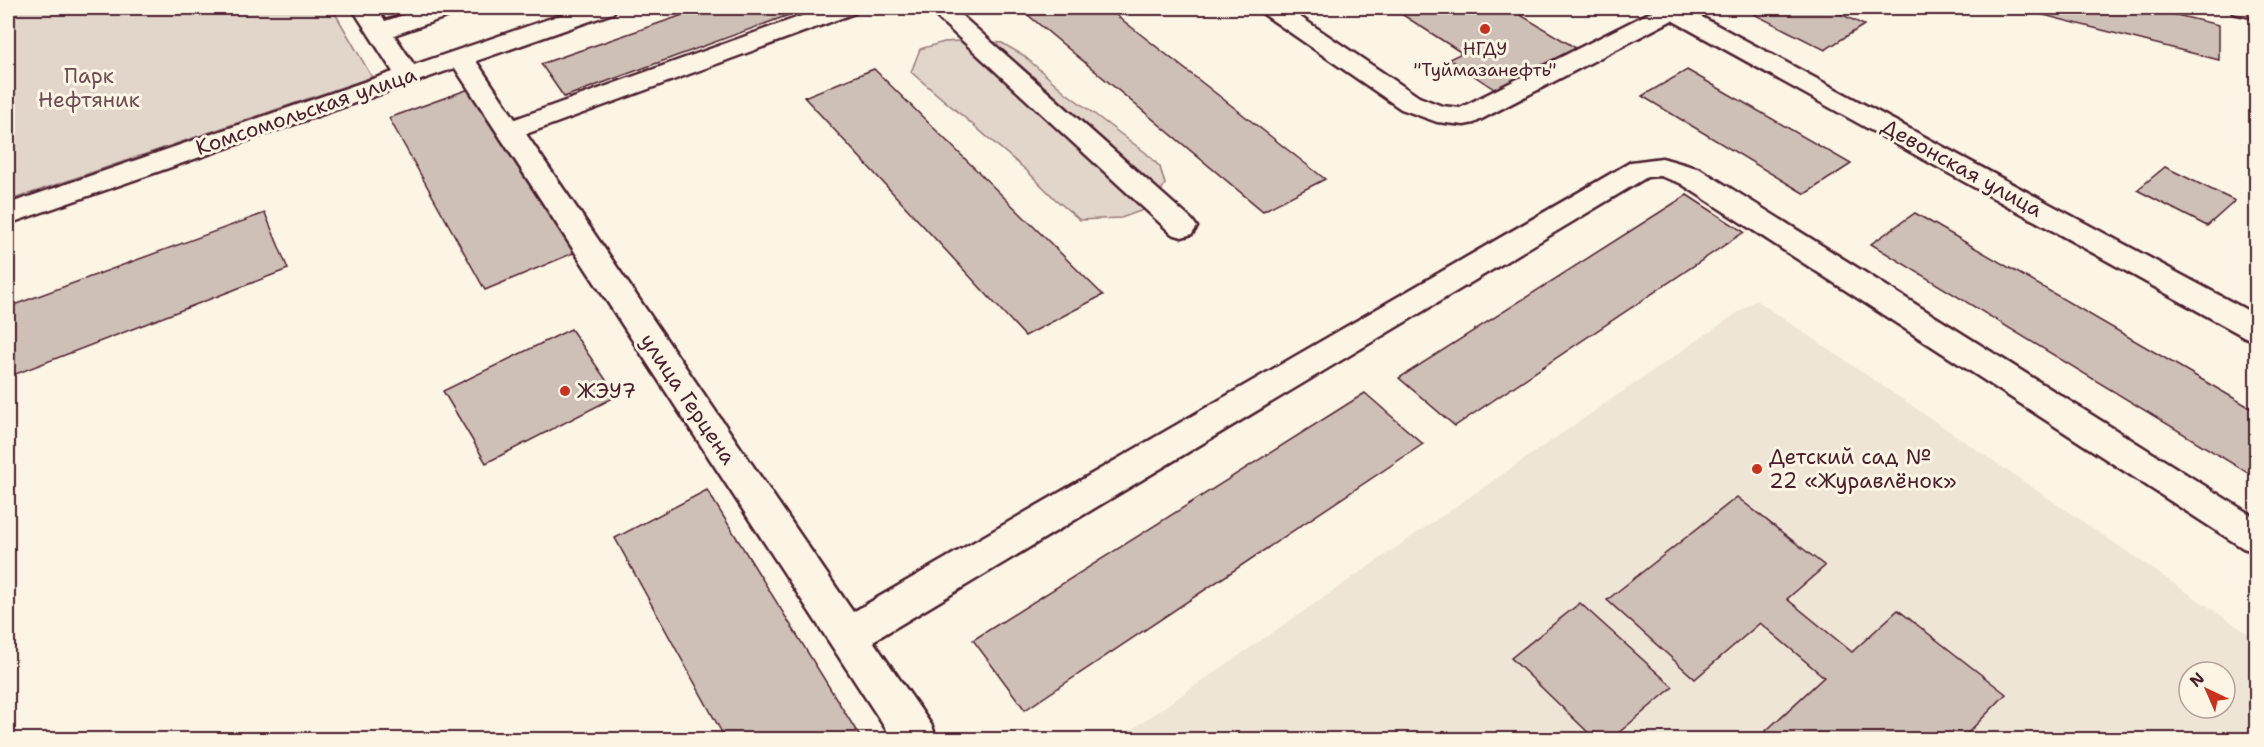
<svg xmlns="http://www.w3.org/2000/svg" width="2264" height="747" font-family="'Shantell Sans',sans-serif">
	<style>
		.built { fill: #eee5d7; fill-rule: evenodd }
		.green { fill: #e2d5ca; stroke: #967a7a; stroke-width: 1.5 }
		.building { fill: #cfc0b7; stroke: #4a1f2b; stroke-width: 1.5 }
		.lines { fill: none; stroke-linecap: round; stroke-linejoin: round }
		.minor-casing { stroke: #4a1f2b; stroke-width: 5 }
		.major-casing { stroke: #4a1f2b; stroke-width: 5 }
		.minor { fill: #fcf5e5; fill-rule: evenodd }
		.major { fill: #fcf5e5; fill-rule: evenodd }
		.poi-dot { fill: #c8321e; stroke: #fcf5e5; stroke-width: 2 }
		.labels { text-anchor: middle; stroke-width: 6; stroke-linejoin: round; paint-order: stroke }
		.far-poi-label { font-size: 18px; fill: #4a1f2b; stroke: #fcf5e5 }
		.park-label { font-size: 21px; fill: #704c53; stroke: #fcf5e5 }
		.street-label { font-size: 21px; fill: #4a1f2b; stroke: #fcf5e5 }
		.poi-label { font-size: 21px; fill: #4a1f2b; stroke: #fcf5e5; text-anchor: start }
	</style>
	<rect width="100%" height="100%" fill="#fcf5e5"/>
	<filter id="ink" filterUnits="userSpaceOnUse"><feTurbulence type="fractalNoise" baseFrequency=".0167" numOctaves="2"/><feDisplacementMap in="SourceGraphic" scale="12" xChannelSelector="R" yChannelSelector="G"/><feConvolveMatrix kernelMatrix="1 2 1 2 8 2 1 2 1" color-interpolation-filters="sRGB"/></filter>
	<g filter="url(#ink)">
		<!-- built -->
		<path class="built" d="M1756,300L2256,639V739L1116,740ZM2189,672H2225V708H2189Z"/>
		<!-- green -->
		<g class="green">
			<polygon points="8,8 332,8 372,77 8,201"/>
			<polygon points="974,40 1002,43 1023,55 1065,92 1146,153 1160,167 1165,184 1152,207 1121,218 1080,220 1055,199 1026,170 911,72 920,49 944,42"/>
		</g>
		<!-- building -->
		<g class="building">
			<polygon points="703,8 808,8 564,97 541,64"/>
			<polygon points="1028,8 1107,8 1325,179 1263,211 1022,10"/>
			<polygon points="1392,8 1509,8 1581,51 1500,93 1449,59 1462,53"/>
			<polygon points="1742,8 1828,8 1864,25 1825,50"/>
			<polygon points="2016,8 2147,8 2219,25 2219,60"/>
			<polygon points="874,69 1103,295 1025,336 804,97"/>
			<polygon points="1687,70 1851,164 1805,194 1642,96"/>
			<polygon points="472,88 576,252 485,290 389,118"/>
			<polygon points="2165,167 2235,201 2207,226 2137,190"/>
			<polygon points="1687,195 1744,232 1455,426 1399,378"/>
			<polygon points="265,213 288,269 8,377 8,307"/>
			<polygon points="1915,213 2256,411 2256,478 1871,244"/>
			<polygon points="571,329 617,396 486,463 443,391"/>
			<polygon points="1365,393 1423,444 1025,710 973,640"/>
			<polygon points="707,490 862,740 726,740 615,538"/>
			<polygon points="1737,497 1825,566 1787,599 1852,652 1898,610 2006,694 1961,740 1756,740 1824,677 1760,623 1695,679 1607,600"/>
			<polygon points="1580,603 1673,687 1610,740 1596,740 1511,658"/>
		</g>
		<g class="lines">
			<defs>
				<g id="minor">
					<polygon points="352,8 376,8 385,21 426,8 461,8 458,13 394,35 414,65 581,8 616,8 613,13 476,61 515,119 824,8 858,8 855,13 526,134 853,612 1631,162 1662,158 1700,169 2256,518 2256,552 2243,548 1680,183 1660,176 1647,177 873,641 932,726 937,740 893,740 455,68 8,224 8,204 393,72"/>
					<polygon points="927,8 953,8 1192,220 1197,227 1192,234 1182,237 1172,234"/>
					<polygon points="1259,8 1287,8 1419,97 1442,106 1460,108 1659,8 1684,8 1685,10 1682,15 1474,123 1464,125 1437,122 1401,109 1262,13"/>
					<polygon points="2230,8 2256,8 2256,18 2233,13"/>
				</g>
				<polygon id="major" points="1656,8 1685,8 2256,315 2256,341 2245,337 1659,13"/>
			</defs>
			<!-- minor casing -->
			<use href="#minor" class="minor-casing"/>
			<!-- major casing -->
			<use href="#major" class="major-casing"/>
			<!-- minor -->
			<use href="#minor" class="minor"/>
			<!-- major -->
			<use href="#major" class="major"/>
		</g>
	</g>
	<!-- markers -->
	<g class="poi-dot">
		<circle cx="1485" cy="29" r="6"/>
		<circle cx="565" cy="391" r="6"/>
		<circle cx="1757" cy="469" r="6"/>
	</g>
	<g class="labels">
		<!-- far-poi labels -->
		<g class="far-poi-label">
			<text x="1485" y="55">НГДУ<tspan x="1485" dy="21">"Туймазанефть"</tspan></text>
		</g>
		<!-- park labels -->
		<g class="park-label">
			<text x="89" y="83">Парк<tspan x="89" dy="24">Нефтяник</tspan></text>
		</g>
		<!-- street labels -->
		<g class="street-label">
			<text transform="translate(306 111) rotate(-19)" y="7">Комсомольская улица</text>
			<text transform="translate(1962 168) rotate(29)" y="7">Девонская улица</text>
			<text transform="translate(688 399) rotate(56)" y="7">улица Герцена</text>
		</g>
		<!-- poi labels -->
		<g class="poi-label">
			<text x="577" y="398">ЖЭУ7</text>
			<text x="1769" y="464">Детский сад №<tspan x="1769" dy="24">22 «Журавлёнок»</tspan></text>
		</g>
	</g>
	<!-- margin -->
	<rect width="2264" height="747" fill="none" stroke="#fcf5e5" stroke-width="30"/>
	<rect x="15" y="15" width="2234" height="717" fill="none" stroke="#4a1f2b" stroke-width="2" filter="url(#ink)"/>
	<!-- north arrow -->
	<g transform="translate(2207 690) rotate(316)"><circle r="28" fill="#fcf5e5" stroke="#b59f9b" stroke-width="1.5"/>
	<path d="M0-4.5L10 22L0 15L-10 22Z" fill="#c8321e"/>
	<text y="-9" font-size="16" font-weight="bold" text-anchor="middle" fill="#4a1f2b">N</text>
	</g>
</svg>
